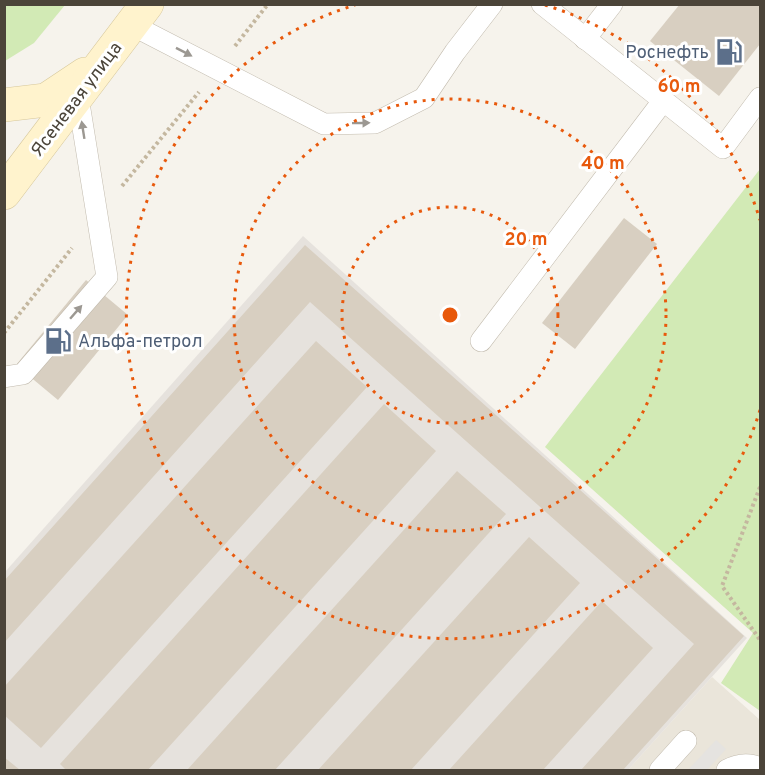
<svg xmlns="http://www.w3.org/2000/svg" width="765" height="775" font-family="Overpass,sans-serif">
	<style>
		.residential { fill: #eae5da }
		.industrial { fill: #e6e2dd }
		.green { fill: #d2eab5 }
		.parking { fill: #e5e3e0 }
		.building { fill: #d8cfc1 }
		.lines { fill: none; stroke-linecap: round; stroke-linejoin: round }
		.lane-casing { stroke: #c2bbae; stroke-width: 22 }
		.secondary-casing { stroke: #d6c79b; stroke-width: 34 }
		.path { stroke: #c4b79f; stroke-width: 4; stroke-dasharray: 3 3; stroke-linecap: butt }
		.lane { stroke: #fff; stroke-width: 21 }
		.secondary { stroke: #fff3cd; stroke-width: 33 }
		.oneway { fill: #9c9892 }
		.ring { fill: none; stroke: #e8590c; stroke-width: 3; stroke-dasharray: 3 6 }
		.labels { text-anchor: middle; stroke-width: 6; stroke-linejoin: round; paint-order: stroke }
		.service-label { font-size: 18px; fill: #4e5e75; stroke: #fff; text-anchor: end }
		.street-label { font-size: 18px; fill: #4b4439; stroke: #fff }
		.centre { fill: #e8590c; stroke: #fff; stroke-width: 3 }
		.ring-label { font-size: 18px; text-anchor: middle; font-weight: bold; fill: #e8590c; stroke: #fff; stroke-width: 6; stroke-linejoin: round; paint-order: stroke }
	</style>
	<rect width="100%" height="100%" fill="#f6f3ec"/>
	<!-- residential -->
	<polygon class="residential" points="712,677 760,720 760,770 628,770"/>
	<!-- industrial -->
	<polygon class="industrial" points="303,236 747,638 628,770 5,770 5,572"/>
	<!-- green -->
	<g class="green">
		<polygon points="5,4 65,4 65,5 34,43 5,61"/>
		<polygon points="760,169 760,711 721,683 753,633 545,447"/>
	</g>
	<!-- parking -->
	<polygon class="parking" points="716,740 726,749 707,770 688,770"/>
	<!-- building -->
	<g class="building">
		<polygon points="680,4 760,4 760,44 719,96 650,41"/>
		<polygon points="624,218 657,244 575,349 542,323"/>
		<polygon points="305,245 744,636 623,770 581,770 694,644 310,302 4,643 4,581"/>
		<polygon points="86,280 128,315 58,400 16,365"/>
		<polygon points="316,341 367,387 41,748 4,715 4,687"/>
		<polygon points="384,404 436,451 148,770 66,770 60,764"/>
		<polygon points="457,471 506,514 275,770 187,770"/>
		<polygon points="529,537 580,583 411,770 318,770"/>
		<polygon points="602,601 653,648 543,770 449,770"/>
		<polygon points="4,757 20,770 4,770"/>
	</g>
	<g class="lines">
		<defs>
			<g id="lane">
				<polyline points="542,4 723,148 760,98"/>
				<polyline points="132,25 324,124 375,123 424,98 455,52 492,4"/>
				<polyline points="585,39 612,4"/>
				<polyline points="481,341 663,101"/>
				<polyline points="4,377 23,374 107,277 78,97"/>
				<polyline points="660,770 686,741"/>
				<path d="M727,770C738,764 749,763 760,768"/>
			</g>
			<g id="secondary">
				<polyline points="4,105 46,100 85,74"/>
				<polyline points="4,193 147,4"/>
			</g>
		</defs>
		<!-- lane casing -->
		<use href="#lane" class="lane-casing"/>
		<!-- secondary casing -->
		<use href="#secondary" class="secondary-casing"/>
		<!-- path -->
		<g class="path">
			<polyline points="235,46 268,4"/>
			<polyline points="122,186 199,92"/>
			<polyline points="4,333 72,248"/>
			<polyline points="760,487 722,586 760,640"/>
		</g>
		<!-- lane -->
		<use href="#lane" class="lane"/>
		<!-- secondary -->
		<use href="#secondary" class="secondary"/>
	</g>
	<!-- one-way arrows -->
	<defs><path id="oneway-solid" d="M-6-.8H1V-3.2L6.5 0L1 3.2V.8H-6Z" transform="scale(1.5)"/></defs>
	<g class="oneway">
		<use href="#oneway-solid" transform="translate(184 52) rotate(27)"/>
		<use href="#oneway-solid" transform="translate(361 123) rotate(-1)"/>
		<use href="#oneway-solid" transform="translate(83 130) rotate(-99)"/>
		<use href="#oneway-solid" transform="translate(76 312) rotate(-49)"/>
	</g>
	<!-- distance rings -->
	<g class="ring">
		<circle cx="450" cy="315" r="108"/>
		<circle cx="450" cy="315" r="216"/>
		<path d="M760 410A324 324 0 1 1 355 5M545 5A324 324 0 0 1 760 220"/>
	</g>
	<!-- icons -->
	<defs>
		<symbol id="fuel-bare" viewBox="-9 -9 18 18"><path d="M-5.5-6h7V0h2V4h1.3V-2.5L3-4.5l.8-.8L6-3V5H2.5V1h-1V6h-7ZM-4.2-4.7v3.2H.2V-4.7Z" fill="#5c6f8a" stroke="#fff" stroke-width="2.5" paint-order="stroke"/></symbol>
	</defs>
	<g fill-rule="evenodd">
		<use href="#fuel-bare" x="710" y="33" width="38" height="38"/>
		<use href="#fuel-bare" x="39" y="322" width="38" height="38"/>
	</g>
	<g class="labels">
		<!-- service labels -->
		<g class="service-label">
			<text x="709" y="58">Роснефть</text>
			<text x="78" y="347" text-anchor="start">Альфа-петрол</text>
		</g>
		<!-- street labels -->
		<g class="street-label">
			<text transform="translate(76 99) rotate(-53)" y="6">Ясеневая улица</text>
		</g>
	</g>
	<circle cx="450" cy="315" r="9" class="centre"/>
	<g class="ring-label">
		<text x="679" y="92">60 m</text>
		<text x="603" y="169">40 m</text>
		<text x="526" y="245">20 m</text>
	</g>
	<!-- border -->
	<rect width="765" height="775" fill="none" stroke="#4b4439" stroke-width="12"/>
</svg>
